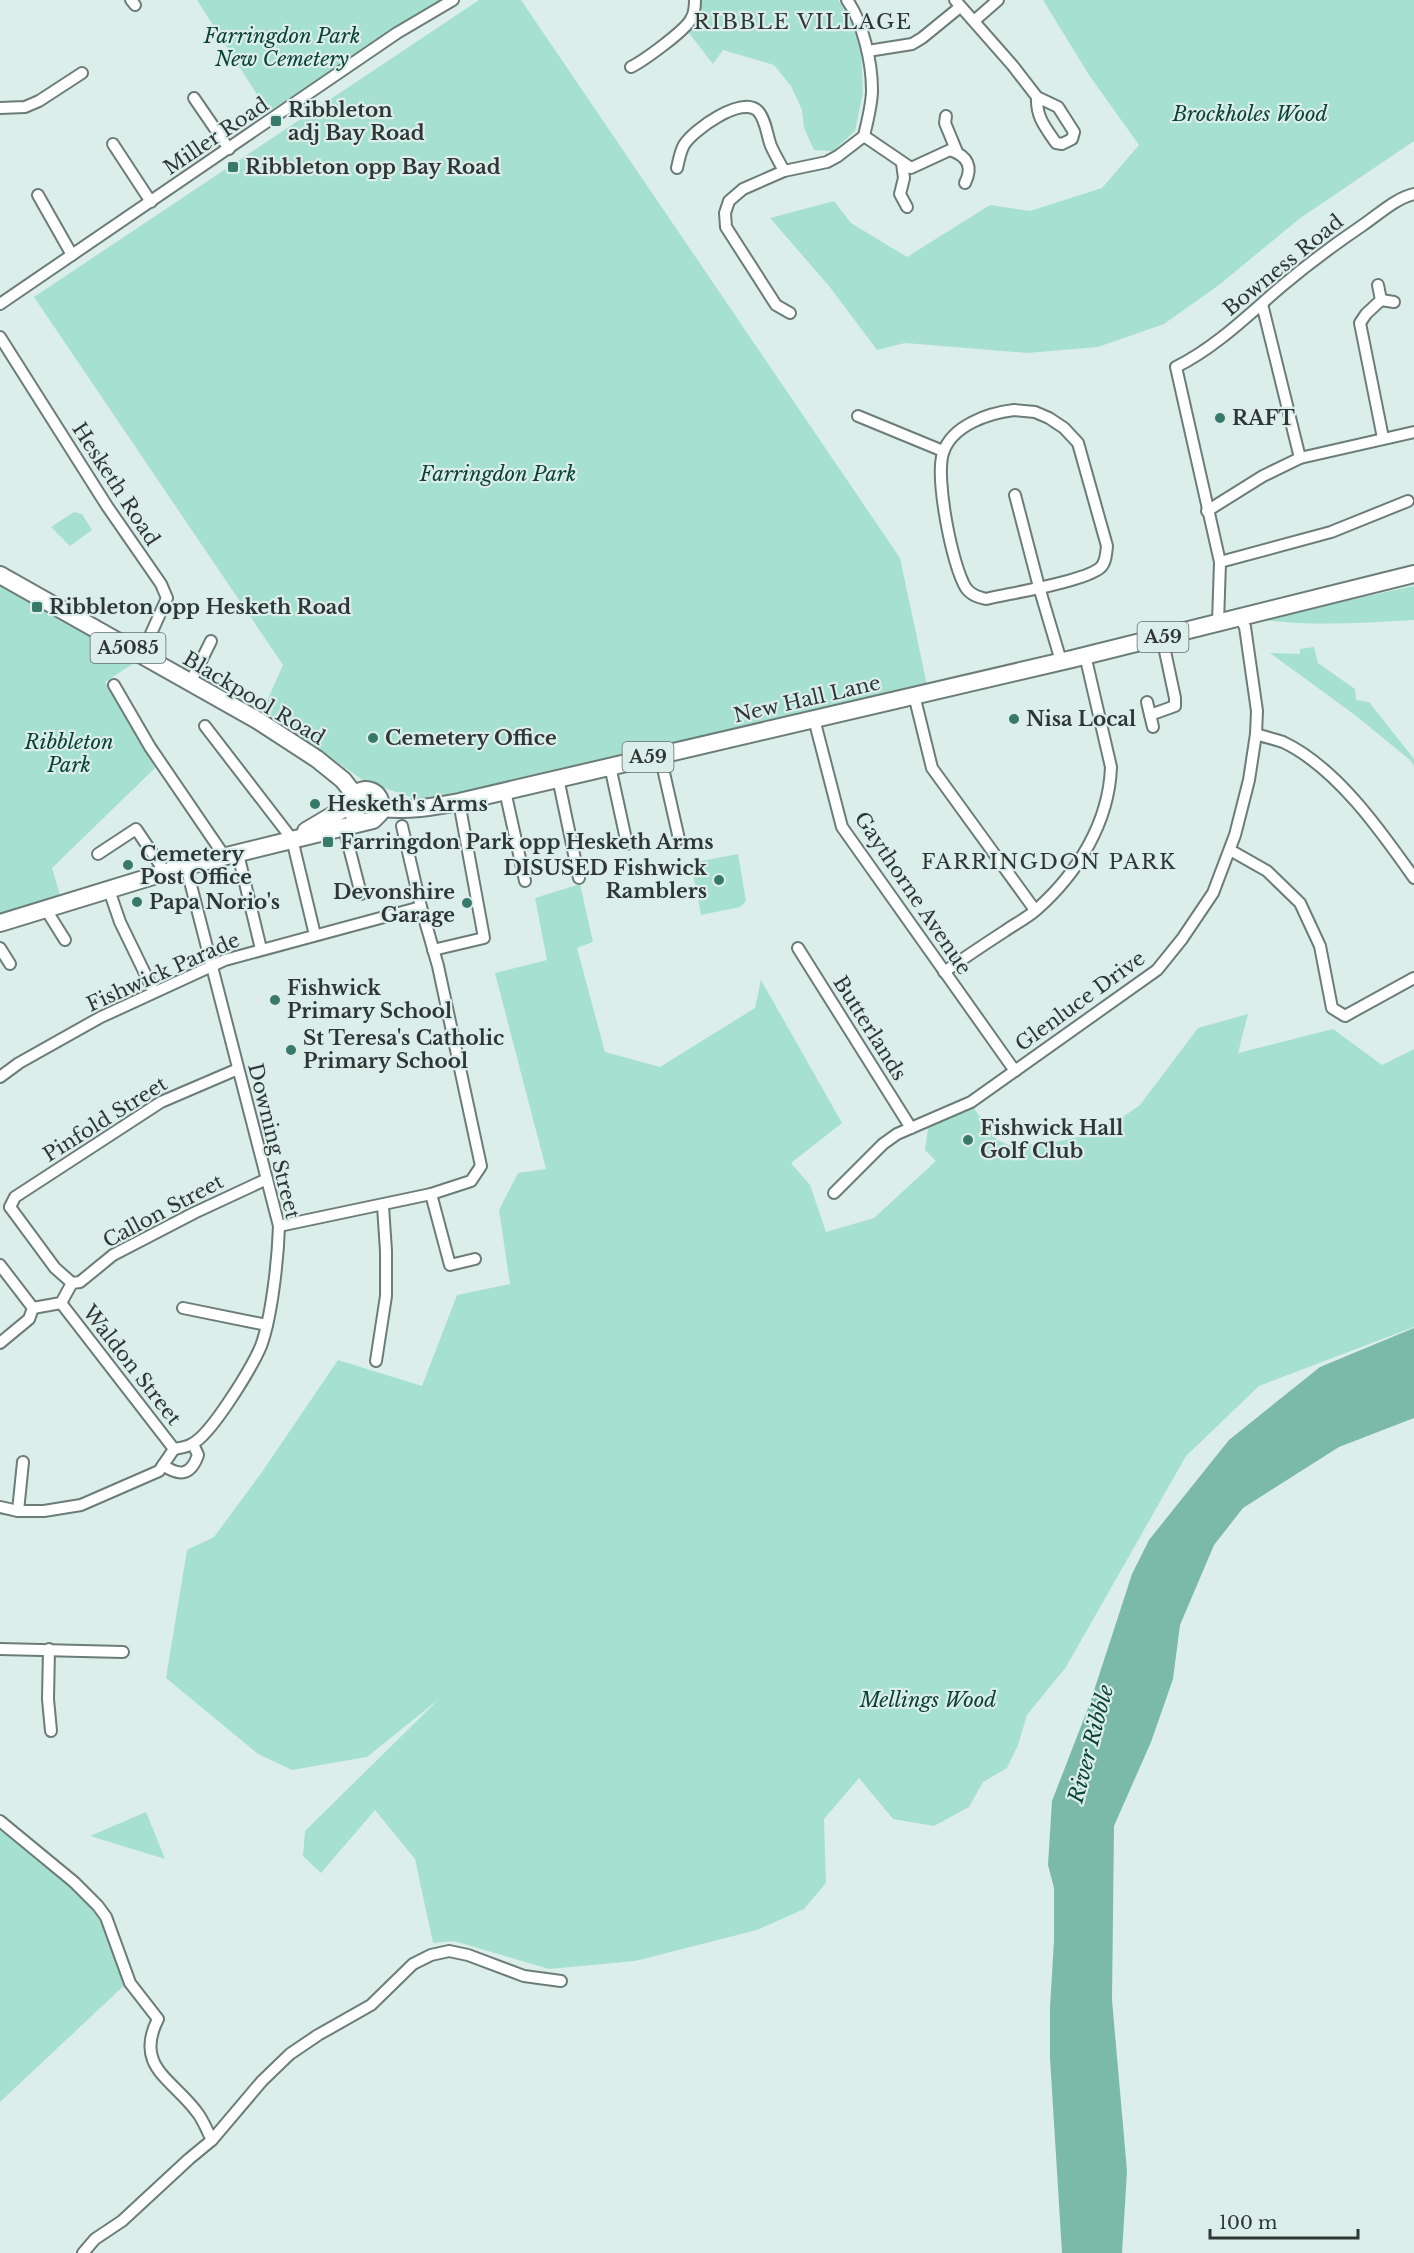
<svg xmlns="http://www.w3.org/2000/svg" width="1414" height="2253" font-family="'Libre Baskerville',serif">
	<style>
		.green { fill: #a6e0d1 }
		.water { fill: #7bb9a9 }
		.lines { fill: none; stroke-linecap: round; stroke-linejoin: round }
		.minor-casing { stroke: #6c7c77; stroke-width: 14 }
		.highway-casing { stroke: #6c7c77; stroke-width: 20 }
		.minor { stroke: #fff; stroke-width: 10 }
		.highway { stroke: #fff; stroke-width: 16 }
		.poi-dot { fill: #37796a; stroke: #dceee9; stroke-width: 2 }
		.labels { text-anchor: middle; stroke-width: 4.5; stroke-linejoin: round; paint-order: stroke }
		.shield { fill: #dceee9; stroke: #636d6a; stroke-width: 1.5 }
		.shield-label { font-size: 18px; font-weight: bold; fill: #2f3634 }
		.park-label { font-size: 20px; font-style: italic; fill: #0a4237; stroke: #dceee9 }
		.poi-label { font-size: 20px; font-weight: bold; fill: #2f3634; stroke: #dceee9; text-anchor: start }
		.street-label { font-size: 20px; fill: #2f3634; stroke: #dceee9 }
		.neighbourhood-label { font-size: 21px; letter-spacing: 1.5px; fill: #2f3634; stroke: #dceee9 }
		.water-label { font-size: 21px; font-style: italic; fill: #0a4237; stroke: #dceee9 }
	</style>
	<rect width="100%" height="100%" fill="#dceee9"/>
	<!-- green -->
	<g class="green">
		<polygon points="197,0 447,0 268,112"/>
		<polygon points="479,0 521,0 900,558 927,685 422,801 364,781 263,710 283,665 34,297"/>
		<polygon points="701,0 838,0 849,13 861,50 863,93 855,131 833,151 814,150 804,128 802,110 791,86 774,65 723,50 713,64 689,33 698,18"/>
		<polygon points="1043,0 1414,0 1414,141 1299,219 1219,285 1164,324 1098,347 1027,353 905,343 877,350 829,286 770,218 834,201 851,223 907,257 990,205 1030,211 1102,188 1139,145 1089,75"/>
		<polygon points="74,512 82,514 92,530 70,546 51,527"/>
		<polygon points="0,583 137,661 105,682 150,751 155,768 52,868 60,895 0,915"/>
		<path d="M1414,586V620C1363,623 1314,626 1264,620L1274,616Z"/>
		<polygon points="1314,647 1318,663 1355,689 1356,700 1369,702 1414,759 1414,766 1410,760 1355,715 1270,653 1300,654 1300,649"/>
		<polygon points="738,854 746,901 740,907 701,915 691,863"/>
		<polygon points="580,884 593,942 577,948 605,1052 660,1067 755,1008 761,980 842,1123 791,1163 810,1185 826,1232 874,1218 936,1161 925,1150 928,1128 973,1107 997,1140 1011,1146 1056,1142 1103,1131 1140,1105 1198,1028 1248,1014 1238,1053 1333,1029 1382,1065 1414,1049 1414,1327 1259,1386 1186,1456 1066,1667 1027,1715 1018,1745 1007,1768 983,1782 969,1807 934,1826 893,1819 859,1778 824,1819 826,1883 804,1909 757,1930 635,1961 549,1969 454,1941 433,1943 415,1859 375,1810 321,1873 303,1856 305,1831 439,1699 367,1757 292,1770 258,1754 166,1678 187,1550 214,1537 262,1472 338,1360 422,1386 457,1295 510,1284 499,1210 518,1173 546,1169 495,973 547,960 535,898"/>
		<polygon points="146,1812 165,1859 90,1836"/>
		<polygon points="0,1821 106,1917 131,1979 0,2102"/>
	</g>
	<!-- water -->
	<polygon class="water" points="1414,1328 1414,1418 1339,1447 1243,1508 1214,1545 1180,1625 1173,1679 1151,1742 1114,1826 1112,2000 1127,2171 1122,2253 1062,2253 1050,2058 1050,2007 1054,1941 1054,1888 1048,1865 1052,1801 1090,1703 1132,1574 1149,1540 1229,1440 1320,1367"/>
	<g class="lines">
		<defs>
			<g id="minor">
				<polyline points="131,0 135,5"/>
				<path d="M955,0L1013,66L1037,97L1058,107L1074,132L1072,139L1062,144L1056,143C1045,127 1036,117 1037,97"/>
				<polyline points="974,21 998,0"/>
				<polyline points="868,51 912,44 922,38 960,7"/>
				<path d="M631,67C643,61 685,31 691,19C695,13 695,6 695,0"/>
				<polyline points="194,98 229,149"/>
				<polyline points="0,108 25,107 39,101 82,73"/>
				<polyline points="946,116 945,123 957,152"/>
				<path d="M864,136L911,168L950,150C968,156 973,167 965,183"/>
				<polyline points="113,144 151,202"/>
				<polyline points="902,163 904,178 900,194 907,207"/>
				<path d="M677,168C679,160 680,152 684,145C693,130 742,95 758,111C766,120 767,136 771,146C775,155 780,163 784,171"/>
				<polyline points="38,195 72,255"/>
				<polyline points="1378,285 1381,300 1366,314 1360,323 1383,438"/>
				<polyline points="1381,300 1394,302"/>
				<polyline points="0,304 397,33 453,0"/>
				<polyline points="1262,304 1300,458"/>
				<path d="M790,313L776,305L726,227L725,213L729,201L743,189L784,171L827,162L838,156L864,136C867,122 872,105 872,90C872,63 863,22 847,0"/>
				<polyline points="0,337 107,506 161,584 167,598 141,656"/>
				<path d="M1014,410L1035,412L1049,418L1064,428L1078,443L1107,546C1106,554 1106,563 1100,568C1082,582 1011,593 986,599C978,597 971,595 966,588C952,566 935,478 943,453C952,425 989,413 1014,410Z"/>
				<polyline points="858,416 943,451"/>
				<polyline points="1015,495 1039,587 1061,661"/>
				<polyline points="1207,511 1263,476 1300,458 1414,432"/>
				<polyline points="1220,562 1331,532 1408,501"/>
				<path d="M1218,623L1220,562L1176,367C1216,347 1248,315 1282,286C1308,264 1335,244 1363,225C1379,214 1396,198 1414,194"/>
				<polyline points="190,683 211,641"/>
				<polyline points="114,685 150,747 225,857"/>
				<polyline points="914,695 932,768 1035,910"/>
				<polyline points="1147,702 1153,727"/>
				<polyline points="1150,715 1175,706 1175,698 1162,637"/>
				<polyline points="814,719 842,827 1015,1071"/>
				<polyline points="205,726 292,839 315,935"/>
				<path d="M1256,734C1265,737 1274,739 1283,742C1336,767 1381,831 1414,878"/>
				<polyline points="660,755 679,839"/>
				<polyline points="610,766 627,844"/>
				<polyline points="558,778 579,878"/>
				<polyline points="505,791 525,881"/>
				<polyline points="402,826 421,907 438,966 481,1166 471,1181 431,1194 450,1265 475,1259"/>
				<polyline points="344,828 361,894"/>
				<polyline points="1230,850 1267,871 1300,903 1320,946 1332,1008 1345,1016 1414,978"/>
				<polyline points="98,854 136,829 165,872"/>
				<polyline points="238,854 261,949"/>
				<polyline points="109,890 120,922 154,992"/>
				<polyline points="45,908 65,940"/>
				<polyline points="0,948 10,964"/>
				<polyline points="798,948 911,1128"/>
				<polyline points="433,950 484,938 459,802"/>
				<path d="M944,972C964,958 985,944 1005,931C1015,924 1027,918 1036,910C1077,874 1109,823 1111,767L1085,655"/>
				<polyline points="0,1077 19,1063 101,1017 225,960 421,907"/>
				<polyline points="834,1193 883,1144 897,1134 971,1102 1157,970 1182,939 1213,893 1235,835 1249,780 1256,734 1257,711 1245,627 1240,618"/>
				<polyline points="10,1207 15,1197 161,1102 238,1069"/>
				<polyline points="10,1207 55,1268 72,1283"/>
				<polyline points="279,1226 431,1194"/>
				<polyline points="0,1265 33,1308"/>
				<polyline points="61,1303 174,1449"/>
				<polyline points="33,1308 61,1303 72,1283 80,1282 113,1255 194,1213 267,1179"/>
				<polyline points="183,1308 267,1325"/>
				<polyline points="0,1343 29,1319 33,1308"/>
				<polyline points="376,1361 386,1296 386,1251 383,1206"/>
				<path d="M174,1449C180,1448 187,1447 192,1444C212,1434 252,1367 261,1346C272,1316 278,1258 279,1226L186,866"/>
				<path d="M163,1465C180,1477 191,1475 198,1455L193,1444"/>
				<polyline points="0,1507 18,1511 44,1511 81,1505 159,1471 174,1449"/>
				<polyline points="18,1511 23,1462"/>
				<polyline points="0,1649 123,1652"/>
				<polyline points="49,1649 48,1699 51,1731"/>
				<path d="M0,1821L74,1882L98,1906L106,1917L130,1983L158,2019C134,2066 172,2079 196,2111C203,2119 207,2131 212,2140"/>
				<polyline points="83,2253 95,2239 122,2221 189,2159 212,2140 262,2081 290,2054 318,2035 371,2005 413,1964 431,1955 449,1951 468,1955 524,1976 561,1981"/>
			</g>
			<g id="highway">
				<polyline points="0,575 257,720 317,759 343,780 354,794"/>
				<path d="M381,808C408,811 433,807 459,802L1072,659L1414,574"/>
				<polyline points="306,831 350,805"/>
				<path d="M0,923L186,866L373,820L380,813C387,789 356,780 350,805L355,818L364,822"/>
			</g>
		</defs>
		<!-- minor casing -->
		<use href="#minor" class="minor-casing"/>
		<!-- highway casing -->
		<use href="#highway" class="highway-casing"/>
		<!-- minor -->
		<use href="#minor" class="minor"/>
		<!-- highway -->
		<use href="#highway" class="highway"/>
	</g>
	<!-- markers -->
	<g class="poi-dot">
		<rect x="270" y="115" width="12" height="12" rx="3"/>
		<rect x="227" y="161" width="12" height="12" rx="3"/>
		<circle cx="1220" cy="418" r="6"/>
		<rect x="31" y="601" width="12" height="12" rx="3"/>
		<circle cx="1014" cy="719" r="6"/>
		<circle cx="373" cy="738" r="6"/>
		<circle cx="315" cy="804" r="6"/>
		<rect x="322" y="836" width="12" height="12" rx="3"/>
		<circle cx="128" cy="865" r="6"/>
		<circle cx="719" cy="880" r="6"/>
		<circle cx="137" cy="902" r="6"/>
		<circle cx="467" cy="903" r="6"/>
		<circle cx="275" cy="1000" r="6"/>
		<circle cx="291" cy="1050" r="6"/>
		<circle cx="968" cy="1140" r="6"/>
	</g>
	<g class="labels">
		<!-- shield labels -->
		<g class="shield">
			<rect x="1137.5" y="622" width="51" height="30" rx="4.5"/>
			<rect x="90.5" y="633" width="75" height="30" rx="4.5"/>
			<rect x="622.5" y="742" width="51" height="30" rx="4.5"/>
		</g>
		<g class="shield-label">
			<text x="1163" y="643">A59</text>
			<text x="128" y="654">A5085</text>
			<text x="648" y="763">A59</text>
		</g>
		<!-- park labels -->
		<g class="park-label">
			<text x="282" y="43">Farringdon Park<tspan x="282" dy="23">New Cemetery</tspan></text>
			<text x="1250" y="121">Brockholes Wood</text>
			<text x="498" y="481">Farringdon Park</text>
			<text x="69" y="749">Ribbleton<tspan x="69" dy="23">Park</tspan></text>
			<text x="928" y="1707">Mellings Wood</text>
		</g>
		<!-- poi labels -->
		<g class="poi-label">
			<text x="288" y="117">Ribbleton<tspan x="288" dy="23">adj Bay Road</tspan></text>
			<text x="245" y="174">Ribbleton opp Bay Road</text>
			<text x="1232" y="425">RAFT</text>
			<text x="49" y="614">Ribbleton opp Hesketh Road</text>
			<text x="1026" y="726">Nisa Local</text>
			<text x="385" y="745">Cemetery Office</text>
			<text x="327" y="811">Hesketh's Arms</text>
			<text x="340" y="849">Farringdon Park opp Hesketh Arms</text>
			<text x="140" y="861">Cemetery<tspan x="140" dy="23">Post Office</tspan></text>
			<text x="707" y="875" text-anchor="end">DISUSED Fishwick<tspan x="707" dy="23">Ramblers</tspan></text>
			<text x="455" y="899" text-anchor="end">Devonshire<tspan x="455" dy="23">Garage</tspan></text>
			<text x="149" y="909">Papa Norio's</text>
			<text x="287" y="995">Fishwick<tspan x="287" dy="23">Primary School</tspan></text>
			<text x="303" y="1045">St Teresa's Catholic<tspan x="303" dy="23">Primary School</tspan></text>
			<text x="980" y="1135">Fishwick Hall<tspan x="980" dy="23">Golf Club</tspan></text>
		</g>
		<!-- street labels -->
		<g class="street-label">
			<text transform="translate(216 136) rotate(-34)" y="7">Miller Road</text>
			<text transform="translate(1283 265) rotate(-39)" y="7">Bowness Road</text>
			<text transform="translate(116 484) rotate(57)" y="7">Hesketh Road</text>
			<text transform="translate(254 698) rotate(31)" y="7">Blackpool Road</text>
			<text transform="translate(807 699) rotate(-13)" y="7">New Hall Lane</text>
			<text transform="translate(913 893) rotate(56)" y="7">Gaythorne Avenue</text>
			<text transform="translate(163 972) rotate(-24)" y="7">Fishwick Parade</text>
			<text transform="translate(1080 1001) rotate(-36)" y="7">Glenluce Drive</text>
			<text transform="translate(870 1028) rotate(58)" y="7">Butterlands</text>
			<text transform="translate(105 1119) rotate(-32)" y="7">Pinfold Street</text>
			<text transform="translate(274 1141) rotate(76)" y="7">Downing Street</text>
			<text transform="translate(163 1211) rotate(-28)" y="7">Callon Street</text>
			<text transform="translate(132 1365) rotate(52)" y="7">Waldon Street</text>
		</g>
		<!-- neighbourhood labels -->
		<g class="neighbourhood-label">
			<text x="803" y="29">RIBBLE VILLAGE</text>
			<text x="1049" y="869">FARRINGDON PARK</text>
		</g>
		<!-- water labels -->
		<g class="water-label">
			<text transform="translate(1091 1744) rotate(-75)" y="7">River Ribble</text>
		</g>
	</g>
	<!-- scale -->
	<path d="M1210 2229v9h148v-9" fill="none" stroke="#2f3634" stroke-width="3"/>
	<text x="1219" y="2229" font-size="18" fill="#2f3634" stroke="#dceee9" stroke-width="4.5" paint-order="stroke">100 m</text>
</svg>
